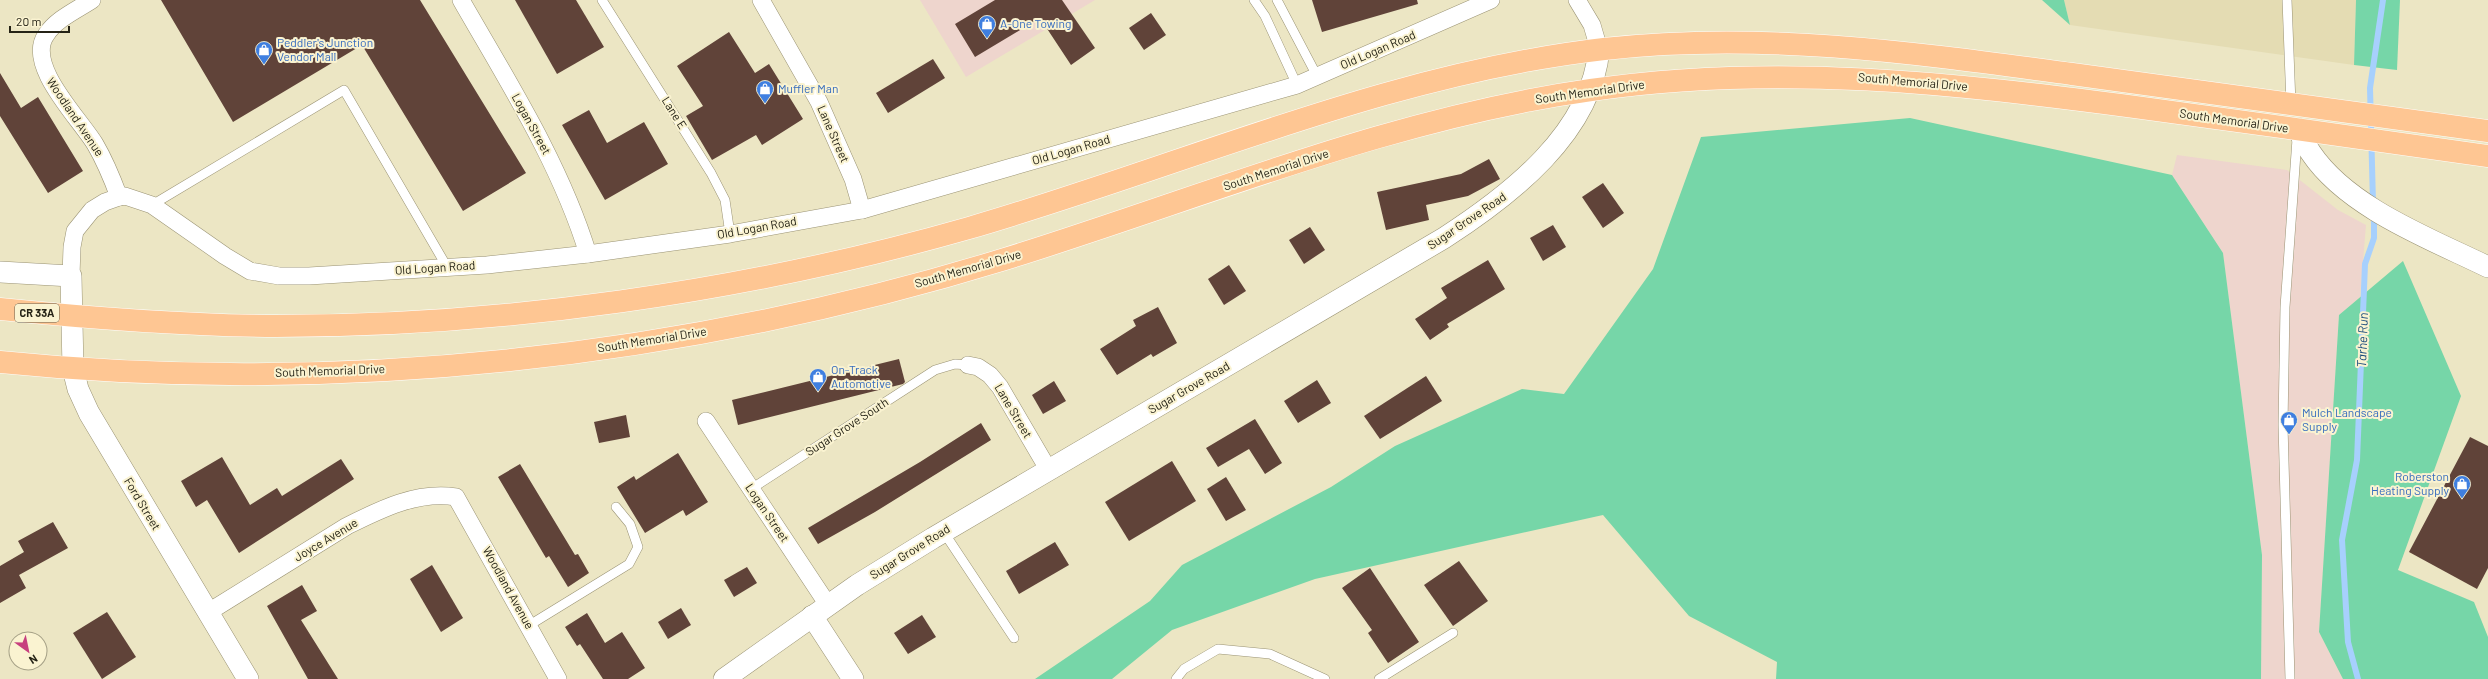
<svg xmlns="http://www.w3.org/2000/svg" width="2488" height="679" font-family="Barlow,sans-serif">
	<style>
		.commercial { fill: #eed5cd }
		.built { fill: #e4dcb3 }
		.green { fill: #76d6a8 }
		.lines { fill: none; stroke-linecap: round; stroke-linejoin: round }
		.stream { stroke: #a7d0fd; stroke-width: 6 }
		.building { fill: #604339 }
		.service-casing { stroke: #9a9374; stroke-width: 10 }
		.minor-casing { stroke: #9a9374; stroke-width: 18 }
		.tertiary-casing { stroke: #9a9374; stroke-width: 22 }
		.trunk-casing { stroke: #fff; stroke-width: 23 }
		.service { stroke: #fff; stroke-width: 9 }
		.minor { stroke: #fff; stroke-width: 17 }
		.tertiary { stroke: #fff; stroke-width: 21 }
		.trunk { stroke: #fec693; stroke-width: 22 }
		.labels { text-anchor: middle; stroke-width: 4; stroke-linejoin: round; paint-order: stroke }
		.shield { fill: #faf3d1; stroke: #65614e; stroke-width: 1 }
		.shield-label { font-size: 11px; font-weight: bold; fill: #252316 }
		.shop-label { font-size: 12px; fill: #366cbe; stroke: #faf3d1; text-anchor: start }
		.street-label { font-size: 12px; fill: #252316; stroke: #faf3d1 }
		.water-label { font-size: 13px; font-style: italic; fill: #1d4d7d; stroke: #faf3d1 }
	</style>
	<rect width="100%" height="100%" fill="#ece6c4"/>
	<!-- commercial -->
	<g class="commercial">
		<polygon points="920,0 1095,0 966,77"/>
		<polygon points="2177,155 2287,170 2338,210 2366,225 2360,297 2339,315 2319,632 2343,679 2261,679 2262,555 2223,253 2172,175"/>
	</g>
	<!-- built -->
	<polygon class="built" points="2064,0 2356,0 2354,65 2070,25"/>
	<!-- green -->
	<g class="green">
		<polygon points="2042,0 2064,0 2070,25"/>
		<polygon points="2356,0 2400,0 2397,70 2354,65"/>
		<polygon points="1910,118 2172,175 2223,253 2262,555 2261,679 1776,679 1777,662 1689,616 1603,515 1315,579 1172,630 1112,679 1035,679 1150,601 1182,565 1331,487 1395,446 1522,389 1564,394 1653,269 1701,137"/>
		<polygon points="2403,261 2461,396 2398,570 2474,602 2488,637 2488,679 2343,679 2319,632 2339,315"/>
	</g>
	<g class="lines">
		<!-- stream -->
		<g class="stream">
			<polyline points="2373,203 2370,88 2383,0"/>
			<polyline points="2358,679 2348,642 2342,540 2357,460 2365,264 2374,238 2374,215"/>
		</g>
	</g>
	<!-- building -->
	<g class="building">
		<polygon points="161,0 420,0 526,173 463,211 362,45 233,122"/>
		<polygon points="515,0 576,0 604,47 557,74"/>
		<polygon points="995,0 1062,0 1095,48 1071,65 1040,18 975,57 955,24"/>
		<polygon points="1312,0 1417,0 1418,4 1322,32"/>
		<polygon points="1151,13 1166,35 1144,50 1129,28"/>
		<polygon points="729,32 755,73 769,64 803,119 762,145 756,135 712,160 686,116 703,106 677,66"/>
		<polygon points="933,59 945,78 888,113 876,93"/>
		<polygon points="0,73 21,108 38,97 83,171 48,193 0,116"/>
		<polygon points="589,110 607,143 644,122 668,164 605,200 562,125"/>
		<polygon points="1489,159 1500,179 1468,196 1426,205 1429,220 1386,230 1377,192 1461,174"/>
		<polygon points="1603,183 1624,213 1603,228 1582,197"/>
		<polygon points="1553,225 1566,247 1543,261 1530,238"/>
		<polygon points="1310,227 1325,250 1304,264 1289,240"/>
		<polygon points="1488,260 1505,289 1447,324 1449,327 1430,340 1415,319 1447,298 1441,288"/>
		<polygon points="1229,265 1246,291 1224,305 1208,279"/>
		<polygon points="1158,307 1177,343 1153,357 1151,354 1117,375 1100,349 1136,326 1133,320"/>
		<polygon points="899,359 905,382 903,384 738,425 732,400"/>
		<polygon points="1426,376 1442,401 1380,439 1364,416"/>
		<polygon points="1317,380 1331,403 1298,423 1284,401"/>
		<polygon points="1054,381 1066,401 1043,414 1032,395"/>
		<polygon points="626,415 630,437 599,443 594,422"/>
		<polygon points="1255,419 1282,463 1265,474 1249,449 1218,467 1206,448"/>
		<polygon points="981,423 991,440 875,512 818,544 808,528 920,462"/>
		<polygon points="2470,437 2488,446 2488,568 2477,589 2409,552"/>
		<polygon points="678,453 708,502 686,516 683,510 645,533 617,487 634,476 636,480"/>
		<polygon points="222,457 250,505 277,488 282,496 341,459 354,479 239,553 207,500 196,507 181,481"/>
		<polygon points="1172,461 1196,501 1129,541 1105,502"/>
		<polygon points="520,464 575,555 578,554 589,573 568,587 549,556 546,558 498,477"/>
		<polygon points="1226,477 1246,510 1226,521 1207,489"/>
		<polygon points="53,522 68,548 19,575 26,588 0,603 0,566 24,552 18,541"/>
		<polygon points="1055,542 1069,565 1019,594 1006,571"/>
		<polygon points="1459,561 1488,601 1453,626 1424,585"/>
		<polygon points="432,565 463,618 441,632 410,579"/>
		<polygon points="747,567 757,583 734,597 724,580"/>
		<polygon points="1370,568 1419,642 1388,663 1368,633 1372,630 1342,588"/>
		<polygon points="302,585 317,611 301,620 338,679 308,679 267,606"/>
		<polygon points="681,608 691,625 668,639 658,622"/>
		<polygon points="107,612 136,657 102,679 73,633"/>
		<polygon points="587,613 605,643 622,632 645,668 628,679 603,679 580,644 577,646 565,627"/>
		<polygon points="922,615 936,637 908,654 894,633"/>
	</g>
	<g class="lines">
		<defs>
			<g id="service">
				<polyline points="602,0 711,173 725,200 730,234"/>
				<polyline points="1254,0 1265,16 1297,85"/>
				<polyline points="1277,0 1317,76"/>
				<polyline points="2287,0 2291,104"/>
				<polyline points="152,205 344,90 447,267"/>
				<polyline points="751,489 935,370 955,364 968,365"/>
				<polyline points="943,531 1014,638"/>
				<polyline points="528,626 629,564 638,547 630,524 616,507"/>
				<polyline points="1176,679 1184,669 1218,649 1270,654 1325,679"/>
				<polyline points="1379,679 1453,633"/>
				<polyline points="2290,679 2283,425 2285,307 2297,139"/>
			</g>
			<g id="minor">
				<path d="M92,0C77,10 56,19 46,35C25,65 80,119 95,144C105,161 112,178 119,197"/>
				<path d="M461,0C508,82 560,163 588,254"/>
				<polyline points="761,0 819,102 853,179 862,210"/>
				<polyline points="1577,0 1592,25 1599,49"/>
				<polyline points="71,276 72,247 75,231 92,210 105,202 119,197 125,196 152,205 225,256 250,271 279,276 309,276 487,265 588,254 730,234 862,210 1297,85 1491,0"/>
				<polyline points="968,365 978,367 990,375 1000,387 1048,469"/>
				<polyline points="706,421 828,605"/>
				<path d="M207,613L347,526C381,509 417,491 456,497L558,679"/>
			</g>
			<g id="tertiary">
				<path d="M2298,129C2302,137 2306,146 2311,153C2348,208 2431,239 2488,267"/>
				<polyline points="0,272 71,276 73,369 78,389 89,413 248,679"/>
				<polyline points="812,616 853,679"/>
				<path d="M724,679L857,585L933,538L1444,238C1509,196 1592,133 1599,49"/>
			</g>
			<g id="trunk">
				<path d="M0,309C89,318 177,325 266,326C499,327 745,292 969,228C1180,167 1385,74 1604,49C1762,31 1916,53 2072,74C2211,93 2349,112 2488,131"/>
				<path d="M0,362C336,396 683,358 1005,259C1199,199 1390,118 1591,90C1775,63 1952,83 2135,107C2253,123 2370,139 2488,156"/>
			</g>
		</defs>
		<!-- service casing -->
		<use href="#service" class="service-casing"/>
		<!-- minor casing -->
		<use href="#minor" class="minor-casing"/>
		<!-- tertiary casing -->
		<use href="#tertiary" class="tertiary-casing"/>
		<!-- trunk casing -->
		<use href="#trunk" class="trunk-casing"/>
		<!-- service -->
		<use href="#service" class="service"/>
		<!-- minor -->
		<use href="#minor" class="minor"/>
		<!-- tertiary -->
		<use href="#tertiary" class="tertiary"/>
		<!-- trunk -->
		<use href="#trunk" class="trunk"/>
	</g>
	<!-- icons -->
	<defs>
		<symbol id="shop-pin" viewBox="-11 -11 22 30"><path d="M0 17L-7.5 6A9.5 9.5 0 1 1 7.5 6Z" fill="#3f7fe0" stroke="#faf3d1"/><path d="M-5-2.5h2.3a2.7 3.5 0 0 1 5.4 0H5L5.5 6h-11ZM-1.5-2.5h3a1.5 2.3 0 0 0-3 0Z" fill="#fff"/></symbol>
	</defs>
	<g fill-rule="evenodd">
		<use href="#shop-pin" x="977" y="14" width="20" height="27"/>
		<use href="#shop-pin" x="254" y="40" width="20" height="27"/>
		<use href="#shop-pin" x="755" y="79" width="20" height="27"/>
		<use href="#shop-pin" x="808" y="367" width="20" height="27"/>
		<use href="#shop-pin" x="2279" y="410" width="20" height="27"/>
		<use href="#shop-pin" x="2452" y="474" width="20" height="27"/>
	</g>
	<g class="labels">
		<!-- shield labels -->
		<rect class="shield" x="15" y="304" width="44" height="18" rx="3"/>
		<g class="shield-label">
			<text x="37" y="317">CR 33A</text>
		</g>
		<!-- shop labels -->
		<g class="shop-label">
			<text x="1000" y="28">A-One Towing</text>
			<text x="277" y="47">Peddler's Junction<tspan x="277" dy="14">Vendor Mall</tspan></text>
			<text x="778" y="93">Muffler Man</text>
			<text x="831" y="374">On-Track<tspan x="831" dy="14">Automotive</tspan></text>
			<text x="2302" y="417">Mulch Landscape<tspan x="2302" dy="14">Supply</tspan></text>
			<text x="2449" y="481" text-anchor="end">Roberston<tspan x="2449" dy="14">Heating Supply</tspan></text>
		</g>
		<!-- street labels -->
		<g class="street-label">
			<text transform="translate(1378 50) rotate(-23)" y="4">Old Logan Road</text>
			<text transform="translate(1913 82) rotate(5)" y="4">South Memorial Drive</text>
			<text transform="translate(1590 92) rotate(-8)" y="4">South Memorial Drive</text>
			<text transform="translate(674 113) rotate(58)" y="4">Lane E</text>
			<text transform="translate(75 117) rotate(56)" y="4">Woodland Avenue</text>
			<text transform="translate(2234 121) rotate(8)" y="4">South Memorial Drive</text>
			<text transform="translate(531 124) rotate(61)" y="4">Logan Street</text>
			<text transform="translate(833 134) rotate(66)" y="4">Lane Street</text>
			<text transform="translate(1071 150) rotate(-16)" y="4">Old Logan Road</text>
			<text transform="translate(1276 170) rotate(-18)" y="4">South Memorial Drive</text>
			<text transform="translate(1467 221) rotate(-34)" y="4">Sugar Grove Road</text>
			<text transform="translate(757 228) rotate(-10)" y="4">Old Logan Road</text>
			<text transform="translate(435 268) rotate(-4)" y="4">Old Logan Road</text>
			<text transform="translate(968 269) rotate(-16)" y="4">South Memorial Drive</text>
			<text transform="translate(652 340) rotate(-9)" y="4">South Memorial Drive</text>
			<text transform="translate(330 371) rotate(-2)" y="4">South Memorial Drive</text>
			<text transform="translate(1189 388) rotate(-30)" y="4">Sugar Grove Road</text>
			<text transform="translate(1013 411) rotate(59)" y="4">Lane Street</text>
			<text transform="translate(847 427) rotate(-33)" y="4">Sugar Grove South</text>
			<text transform="translate(142 504) rotate(59)" y="4">Ford Street</text>
			<text transform="translate(767 513) rotate(56)" y="4">Logan Street</text>
			<text transform="translate(326 540) rotate(-31)" y="4">Joyce Avenue</text>
			<text transform="translate(910 552) rotate(-32)" y="4">Sugar Grove Road</text>
			<text transform="translate(508 588) rotate(61)" y="4">Woodland Avenue</text>
		</g>
		<!-- water labels -->
		<g class="water-label">
			<text transform="translate(2362 340) rotate(-88)" y="5">Tarhe Run</text>
		</g>
	</g>
	<!-- north arrow -->
	<g transform="translate(28 651) rotate(147)"><circle r="19" fill="#faf3d1" stroke="#a5a086"/>
	<path d="M0-3L7 15L0 10L-7 15Z" fill="#c7407e"/>
	<text y="-6" font-size="11" font-weight="bold" text-anchor="middle" fill="#252316">N</text>
	</g>
	<!-- scale -->
	<path d="M10 26v6h59v-6" fill="none" stroke="#252316" stroke-width="2"/>
	<text x="16" y="26" font-size="12" fill="#252316" stroke="#faf3d1" stroke-width="3" paint-order="stroke">20 m</text>
</svg>
